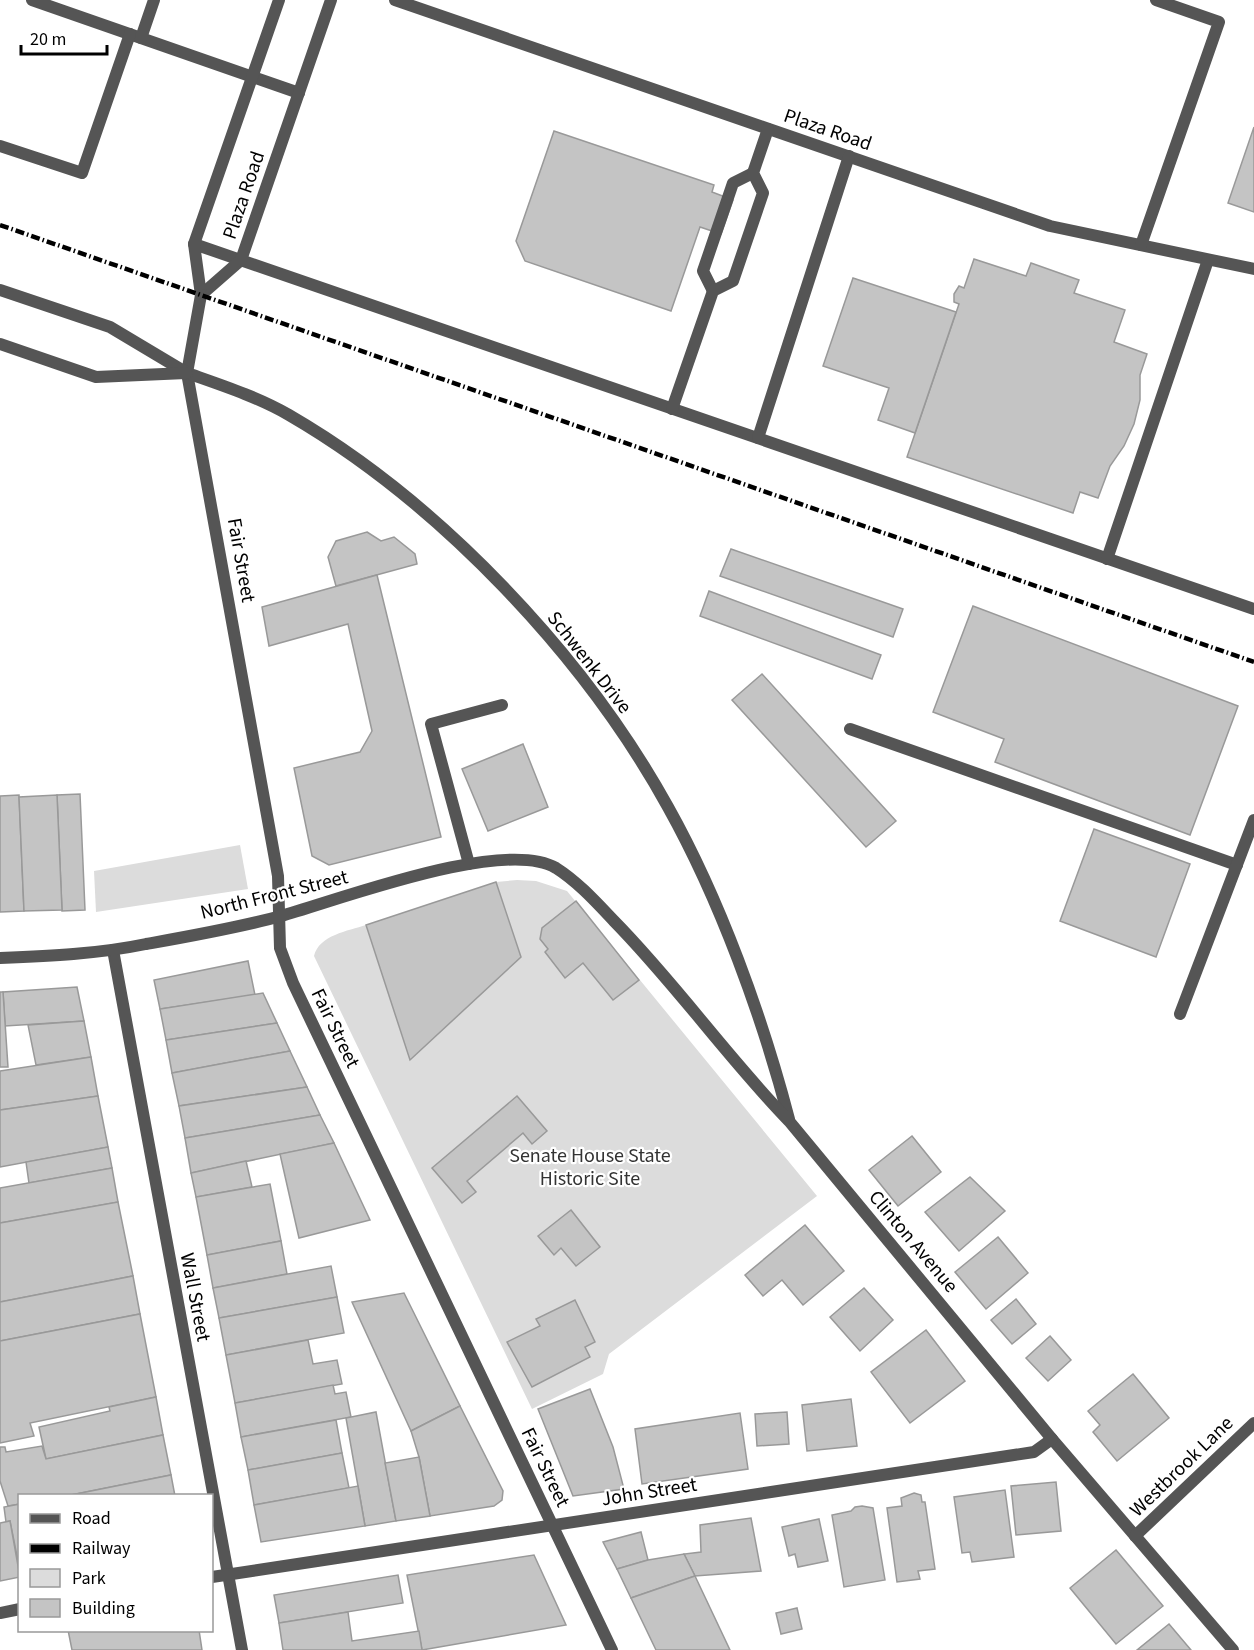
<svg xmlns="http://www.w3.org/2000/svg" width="1254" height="1650" font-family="'Source Sans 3',sans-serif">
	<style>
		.green { fill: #dcdcdc }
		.building { fill: #c4c4c4; stroke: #999; stroke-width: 1.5 }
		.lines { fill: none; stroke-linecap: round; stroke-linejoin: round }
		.service { stroke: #555; stroke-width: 12 }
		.minor { stroke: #555; stroke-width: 12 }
		.tertiary { stroke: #555; stroke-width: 12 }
		.rail { stroke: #000; stroke-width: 4.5; stroke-dasharray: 9 3 1.5 3; stroke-linecap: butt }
		.labels { text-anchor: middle; stroke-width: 4.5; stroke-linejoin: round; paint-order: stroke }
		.street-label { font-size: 20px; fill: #000; stroke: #fff }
		.park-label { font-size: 20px; fill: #333; stroke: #fff }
	</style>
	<rect width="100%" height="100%" fill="#fff"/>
	<!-- green -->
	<g class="green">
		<polygon points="240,845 248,889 96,912 94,871"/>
		<path d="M517,880L536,881L567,891L817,1196L609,1354L603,1374L532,1409L314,956C319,935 348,931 366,925L411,1059L521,957L496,882Z"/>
	</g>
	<!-- building -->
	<g class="building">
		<polygon points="1254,127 1254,212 1228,203"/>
		<polygon points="554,131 714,185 712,192 733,200 721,234 700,227 671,311 525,261 516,241"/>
		<polygon points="974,259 1026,276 1031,263 1079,280 1074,293 1125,310 1114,342 1147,354 1140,375 1140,400 1134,424 1124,446 1110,466 1098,498 1080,492 1073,513 907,457 959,304 954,302 954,294 959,286 964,288"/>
		<polygon points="853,278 956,312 915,433 878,420 889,388 823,366"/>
		<polygon points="367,532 381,541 394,537 415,554 417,564 336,586 328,557 336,541"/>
		<polygon points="731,549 903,609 893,637 720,576"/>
		<polygon points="377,575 441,837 329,865 312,856 294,768 360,752 372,731 348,624 269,646 262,607"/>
		<polygon points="709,591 881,655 872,679 700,616"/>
		<polygon points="973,606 1238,706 1190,835 995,762 1004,739 933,712"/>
		<polygon points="762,674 896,821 866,847 732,700"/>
		<polygon points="523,744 548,807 488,831 462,769"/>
		<polygon points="80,794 85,910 62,911 57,795"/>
		<polygon points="19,795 24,911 0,912 0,796"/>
		<polygon points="57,795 62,910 24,911 19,797"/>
		<polygon points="1094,829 1190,864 1156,957 1060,921"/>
		<polygon points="496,882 521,957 410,1060 366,925"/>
		<polygon points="576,901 639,980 613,1000 583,963 565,978 545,952 548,949 540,939 542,928"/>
		<polygon points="248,961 255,995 160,1009 154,980"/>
		<polygon points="77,987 84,1021 5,1026 3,992"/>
		<polygon points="0,992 3,992 8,1067 0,1067"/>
		<polygon points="263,993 277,1023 166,1040 160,1009"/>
		<polygon points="84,1021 91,1057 36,1065 28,1025"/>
		<polygon points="277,1023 290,1051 172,1073 166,1040"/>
		<polygon points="290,1051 307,1087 179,1106 172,1073"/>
		<polygon points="91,1057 98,1096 0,1110 0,1071"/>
		<polygon points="307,1087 320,1115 185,1138 179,1106"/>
		<polygon points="98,1096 108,1147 0,1167 0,1110"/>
		<polygon points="517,1096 547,1131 532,1144 523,1133 467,1181 476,1192 462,1203 432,1168"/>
		<polygon points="320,1115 334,1143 191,1173 185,1138"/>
		<polygon points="912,1136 941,1172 898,1206 869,1170"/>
		<polygon points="334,1143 370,1220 299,1238 280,1154"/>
		<polygon points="108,1147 112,1168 29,1183 26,1162"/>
		<polygon points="246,1161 252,1187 196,1197 191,1173"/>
		<polygon points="112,1168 118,1202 0,1223 0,1188"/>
		<polygon points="970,1177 1005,1211 959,1251 925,1212"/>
		<polygon points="270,1184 281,1241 207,1255 196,1197"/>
		<polygon points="118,1202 133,1276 0,1302 0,1223"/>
		<polygon points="571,1210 600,1247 576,1266 561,1248 554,1255 538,1236"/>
		<polygon points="805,1225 844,1271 803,1305 782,1280 763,1296 745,1275"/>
		<polygon points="998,1237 1028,1273 986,1309 955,1272"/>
		<polygon points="281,1241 287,1274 213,1288 207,1255"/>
		<polygon points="331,1266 337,1297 219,1318 213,1288"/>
		<polygon points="133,1276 140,1314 0,1341 0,1302"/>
		<polygon points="864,1288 893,1320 860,1351 830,1317"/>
		<polygon points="404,1293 460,1406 411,1431 352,1302"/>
		<polygon points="337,1297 344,1333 226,1355 219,1318"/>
		<polygon points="1016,1299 1036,1324 1012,1344 991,1320"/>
		<polygon points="575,1300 595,1342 585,1347 590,1357 532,1387 507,1342 540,1326 536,1319"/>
		<polygon points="140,1314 156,1397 30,1423 34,1436 0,1443 0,1341"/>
		<polygon points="926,1330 965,1381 910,1423 871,1372"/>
		<polygon points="1050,1336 1071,1360 1048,1381 1026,1358"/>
		<polygon points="308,1340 313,1364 337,1360 342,1384 235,1403 226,1355"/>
		<polygon points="1133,1374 1169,1418 1117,1461 1093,1432 1100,1425 1088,1411"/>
		<polygon points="333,1385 335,1394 346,1392 351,1417 241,1437 235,1403"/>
		<polygon points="590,1389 613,1447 624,1489 573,1496 538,1409"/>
		<polygon points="156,1397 163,1435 46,1459 39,1427 110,1411 109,1407"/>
		<polygon points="851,1399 857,1446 807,1451 802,1405"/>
		<polygon points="460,1406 503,1491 502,1500 494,1506 430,1516 419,1457 411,1431"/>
		<polygon points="376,1412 396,1521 365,1526 346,1418"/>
		<polygon points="787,1412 789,1444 757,1446 755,1414"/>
		<polygon points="740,1413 748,1469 642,1484 635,1429"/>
		<polygon points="336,1420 342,1453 248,1470 241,1437"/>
		<polygon points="163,1435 171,1475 66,1496 20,1496 20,1504 8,1506 0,1481 0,1447 5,1447 6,1452 42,1446 46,1459"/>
		<polygon points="342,1453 349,1488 254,1505 248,1470"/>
		<polygon points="419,1457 430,1516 396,1521 385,1463"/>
		<polygon points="171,1475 175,1496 66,1496"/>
		<polygon points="1056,1482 1061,1531 1016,1535 1011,1486"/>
		<polygon points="358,1486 365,1526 261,1542 254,1505"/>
		<polygon points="1005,1490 1014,1557 972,1562 970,1552 962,1553 954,1497"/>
		<polygon points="914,1493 921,1495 922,1502 925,1502 935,1569 918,1571 920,1579 897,1582 887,1508 902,1506 901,1498"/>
		<polygon points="20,1504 20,1571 10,1521 6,1522 4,1507"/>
		<polygon points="862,1506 873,1508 885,1580 844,1587 832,1515 851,1511 855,1507"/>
		<polygon points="751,1518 761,1571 695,1576 684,1554 701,1552 700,1525"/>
		<polygon points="819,1519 828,1561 798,1567 795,1554 789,1556 782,1527"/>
		<polygon points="10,1521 20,1577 0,1581 0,1523"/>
		<polygon points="641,1532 648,1560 617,1569 603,1542"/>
		<polygon points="1116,1550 1163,1606 1116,1644 1070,1588"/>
		<polygon points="684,1554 695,1576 631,1598 617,1569 648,1560"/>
		<polygon points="534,1555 566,1625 422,1650 407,1575"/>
		<polygon points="398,1575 403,1603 279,1623 274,1595"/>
		<polygon points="695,1576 730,1650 656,1650 631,1598"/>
		<polygon points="797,1608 802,1629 781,1634 776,1613"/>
		<polygon points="348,1612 352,1641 419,1631 422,1650 283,1650 279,1623"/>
		<polygon points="1169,1624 1191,1650 1137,1650"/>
		<polygon points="68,1630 199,1630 202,1650 72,1650"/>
	</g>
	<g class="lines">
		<!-- service -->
		<g class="service">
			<polyline points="32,0 299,93"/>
			<polyline points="395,0 1050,226 1254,269"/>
			<polyline points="141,38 154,0"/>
			<polyline points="0,146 82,173 130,34"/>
			<polyline points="194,244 1254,609"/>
			<polyline points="1141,245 1219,22 1156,0"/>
			<polyline points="713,291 703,271 733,183 753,173"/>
			<polyline points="201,295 241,260 331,0"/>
			<polyline points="201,295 194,244 279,0"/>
			<polyline points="672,409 713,291 733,281 763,193 753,173 768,129"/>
			<polyline points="758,438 849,156"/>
			<polyline points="1107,559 1208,260"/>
			<polyline points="850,729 1237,865"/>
			<polyline points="469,864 431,724 502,705"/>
			<polyline points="1180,1014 1254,820"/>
		</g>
		<!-- minor -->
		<g class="minor">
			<polyline points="201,295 187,373 278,876 280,948 293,983 612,1650"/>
			<path d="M187,373C221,385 258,397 289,415C439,502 584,655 668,807C720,900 762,1016 789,1119"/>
			<polyline points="113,950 242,1650"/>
			<path d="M0,958C49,956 98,954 146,944C191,936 237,928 281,916C339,900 504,837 556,868C578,882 596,902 614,921C676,984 727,1057 789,1121L1052,1439L1233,1650"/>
			<polyline points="1135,1536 1254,1423"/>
			<polyline points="212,1577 1034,1452 1052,1439"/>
			<polyline points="0,1613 20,1609"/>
		</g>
		<!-- tertiary -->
		<g class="tertiary">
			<polyline points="0,290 110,327 187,373"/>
			<polyline points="0,344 96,377 186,373"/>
		</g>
		<!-- rail -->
		<polyline class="rail" points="0,225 1254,662"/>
	</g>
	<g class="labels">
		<!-- street labels -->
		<g class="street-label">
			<text transform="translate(828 129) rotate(19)" y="7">Plaza Road</text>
			<text transform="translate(243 195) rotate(-71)" y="7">Plaza Road</text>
			<text transform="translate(242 560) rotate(80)" y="7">Fair Street</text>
			<text transform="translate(590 662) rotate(52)" y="7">Schwenk Drive</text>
			<text transform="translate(274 894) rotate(-14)" y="7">North Front Street</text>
			<text transform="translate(336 1028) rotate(64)" y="7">Fair Street</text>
			<text transform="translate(914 1241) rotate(50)" y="7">Clinton Avenue</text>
			<text transform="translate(196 1297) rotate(79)" y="7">Wall Street</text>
			<text transform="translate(1181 1466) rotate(-44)" y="7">Westbrook Lane</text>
			<text transform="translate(546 1467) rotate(64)" y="7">Fair Street</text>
			<text transform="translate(649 1491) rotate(-9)" y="7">John Street</text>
		</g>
		<!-- park labels -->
		<g class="park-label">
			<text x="590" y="1162">Senate House State<tspan x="590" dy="23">Historic Site</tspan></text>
		</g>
	</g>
	<!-- legend -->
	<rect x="18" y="1494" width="195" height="138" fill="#ffffff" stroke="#999999" stroke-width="1.5"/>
	<rect x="30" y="1514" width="30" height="9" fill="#555555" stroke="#999999" stroke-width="1.5"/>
	<text x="72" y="1524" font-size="18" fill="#000000">Road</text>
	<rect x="30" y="1544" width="30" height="9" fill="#000000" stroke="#999999" stroke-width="1.5"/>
	<text x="72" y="1554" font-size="18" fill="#000000">Railway</text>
	<rect x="30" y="1569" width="30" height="18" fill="#dcdcdc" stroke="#999999" stroke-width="1.5"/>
	<text x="72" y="1584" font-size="18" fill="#000000">Park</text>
	<rect x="30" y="1599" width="30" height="18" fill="#c4c4c4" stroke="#999999" stroke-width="1.5"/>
	<text x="72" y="1614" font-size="18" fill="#000000">Building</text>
	<!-- scale -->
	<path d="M21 45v9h86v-9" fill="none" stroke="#000000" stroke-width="3"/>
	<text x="30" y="45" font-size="18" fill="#000000" stroke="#ffffff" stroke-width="4.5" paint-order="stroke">20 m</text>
</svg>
